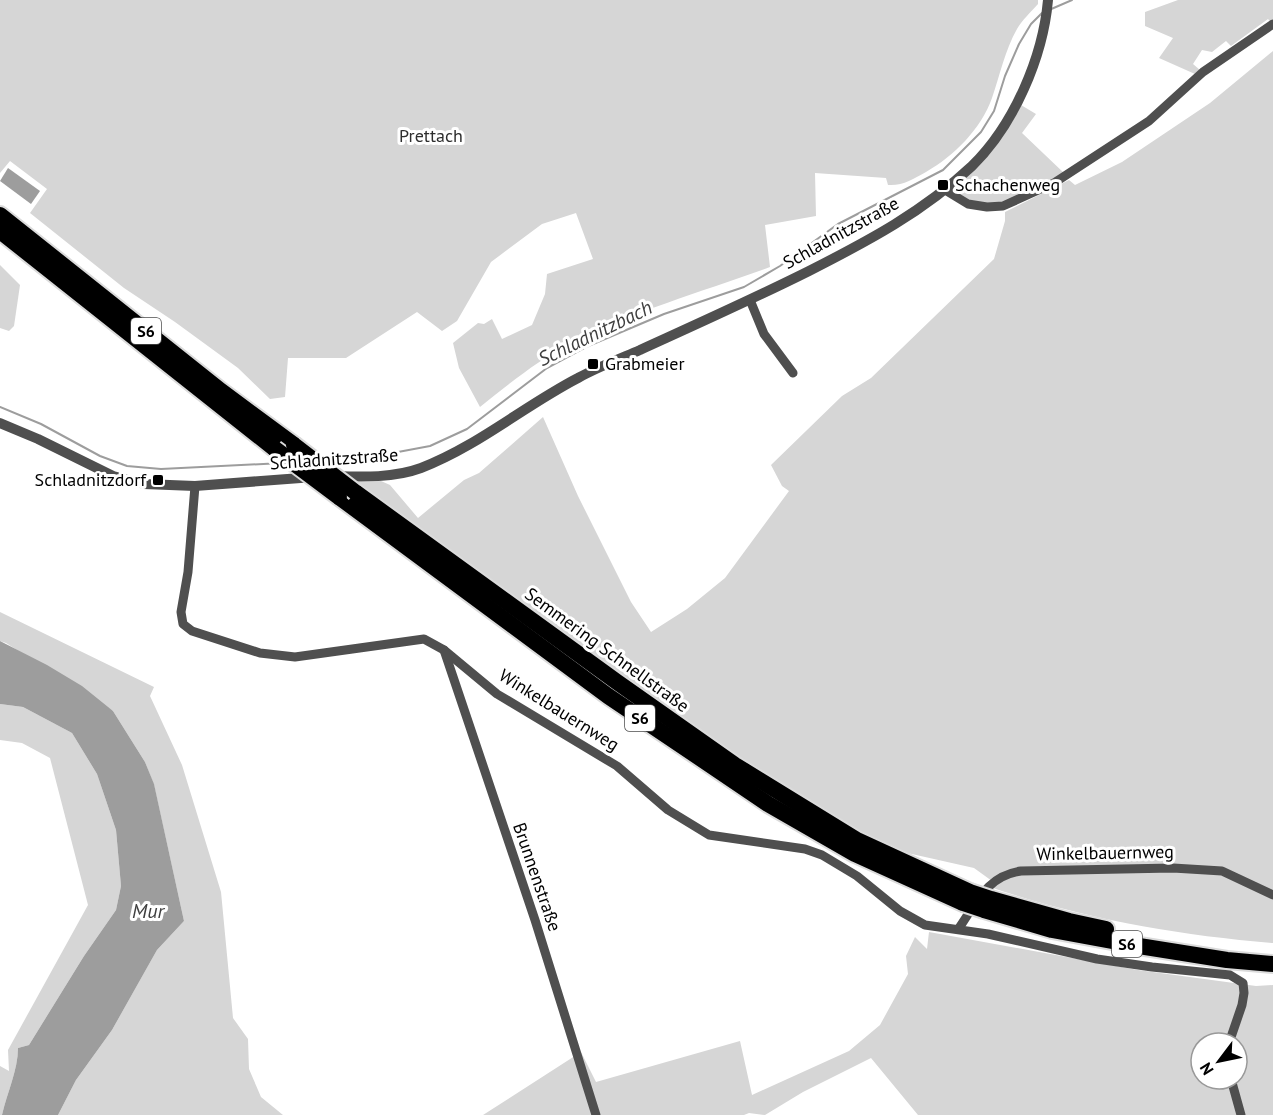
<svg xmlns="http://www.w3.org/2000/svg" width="1273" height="1115" font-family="'PT Sans',sans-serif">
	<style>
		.green { fill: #d6d6d6; fill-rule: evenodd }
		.water { fill: #9d9d9d }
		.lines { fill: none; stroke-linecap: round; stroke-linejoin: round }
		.stream { stroke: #9d9d9d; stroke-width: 2 }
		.motorway-casing { stroke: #dbdbdb; stroke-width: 20 }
		.minor { stroke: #4f4f4f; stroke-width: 9 }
		.tertiary { stroke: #4f4f4f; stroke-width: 10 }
		.motorway { stroke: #000; stroke-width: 16 }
		.motorway-bridge-casing { stroke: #dbdbdb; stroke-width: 20; stroke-linecap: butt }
		.motorway-bridge { stroke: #000; stroke-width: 16 }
		.poi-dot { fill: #000; stroke: #fff; stroke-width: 2 }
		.labels { text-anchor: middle; stroke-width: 6; stroke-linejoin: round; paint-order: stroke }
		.shield { fill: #fff; stroke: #4c4c4c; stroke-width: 1.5 }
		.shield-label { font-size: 16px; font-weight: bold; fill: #000 }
		.park-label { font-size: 18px; fill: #2d2d2d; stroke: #fff }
		.poi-label { font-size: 18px; fill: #000; stroke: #fff; text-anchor: start }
		.street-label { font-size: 18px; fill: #000; stroke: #fff }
		.water-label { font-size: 20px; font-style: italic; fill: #3e3e3e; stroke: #fff }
	</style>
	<rect width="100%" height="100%" fill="#fff"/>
	<!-- green -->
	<g class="green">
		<path d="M0,0H1038V4C1031,12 1022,20 1017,29C1005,50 1000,75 992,98C981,129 954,156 926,172C913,179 903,186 888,185L886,178L815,173L816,216L765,225L770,267C704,291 634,311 571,343C538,360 509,384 480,407L459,368L453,343L478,323L484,324L492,319L502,339L532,325L545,294L547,274L593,259L576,213L542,224L491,262L457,321L442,331L417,312L346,358H288L285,397L270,399L238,368L175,322L124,288L30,213L47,189L10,161L0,173Z"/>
		<polygon points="1178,0 1273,0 1273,25 1268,19 1231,46 1226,41 1212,52 1202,50 1193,64 1200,70 1195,74 1159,58 1173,38 1145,26 1145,12"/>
		<path d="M1273,51V943C1176,935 1080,918 987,886L992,881L974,868L894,850L835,819L682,722L355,482L381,481L390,485L418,518L464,480L479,473L543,417L578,496L631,602L651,632L687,609L725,578L789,491L782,486L771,465L842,396L871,378L994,259L1005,221V212L1069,180L1075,185L1122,162L1210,103Z"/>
		<path d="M1021,105L1036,114L1022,133L1065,174L1002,205L967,201L952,189C978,163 1005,140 1021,105Z"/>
		<polygon points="0,265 20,285 14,326 9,331 0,328"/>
		<polygon points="0,612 154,687 150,696 182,765 221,892 233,1018 248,1039 249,1069 261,1097 283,1115 58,1115 76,1080 112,1030 157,950 184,921 154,785 145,762 113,711 6,643 0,641"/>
		<path d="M0,704L23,707L72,733L97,774L116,830L121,886L116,910L84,956L29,1045L18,1048C18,1070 7,1093 2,1115H0V1066L9,1071L8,1050L88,905L50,758L22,743L0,740Z"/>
		<path d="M929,932L1138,970L1256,986L1273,985V1115H918L871,1058L803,1092L765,1115L749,1113L744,1115H483L581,1052L596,1082L740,1041L752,1095L849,1051L880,1025L908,974L906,956L915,937L927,949ZM1201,1043H1237V1079H1201Z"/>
	</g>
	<!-- water -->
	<g class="water">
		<polygon points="8,168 40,191 31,204 0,181"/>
		<path d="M0,641L47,665L82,686L113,711L145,762L154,784L184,921L157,950L112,1030L76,1080L58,1115H2C7,1093 18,1070 18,1048L29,1045L84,956L116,910L121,886L116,830L97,774L72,733L23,707L0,704Z"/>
	</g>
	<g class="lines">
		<!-- stream -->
		<g class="stream">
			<polyline points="1049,10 1072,0"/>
			<polyline points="0,407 41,424 100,456 127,466 161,469 282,463"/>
			<polyline points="324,460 398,452 430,446 467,429 547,368 586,347 664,314 744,287 780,266 838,224 943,170 981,132 994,111 1005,76 1019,44 1031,24 1042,13"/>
		</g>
		<defs>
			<g id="motorway">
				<polyline points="0,215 221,391 294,445"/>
				<polyline points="0,231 275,449"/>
				<polyline points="355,492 617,682 735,765 857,840 970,892"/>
				<polyline points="339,497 608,696 768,804 855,854 963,903"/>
				<polyline points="991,899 1069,921 1106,929"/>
				<polyline points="984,910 1052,930 1139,946 1227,960 1273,964"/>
			</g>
		</defs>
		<!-- motorway casing -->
		<use href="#motorway" class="motorway-casing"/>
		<!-- minor -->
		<g class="minor">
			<polyline points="945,190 968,204 987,207 1003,206 1054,183 1149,121 1203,72 1273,24"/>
			<polyline points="750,300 764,334 793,373"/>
			<polyline points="195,486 188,572 181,612 183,624 192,631 260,653 295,657 424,639 444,650 497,694 617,766 668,810 709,835 805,849 822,855 857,876 900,911 925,925 988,934 1097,959 1152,967 1230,975 1243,983 1244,993 1242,1005 1229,1043"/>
			<polyline points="444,650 535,920 596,1115"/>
			<path d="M959,928C977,902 987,876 1021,871L1173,868L1222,871L1273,895"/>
			<polyline points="1231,1079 1241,1115"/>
		</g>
		<!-- tertiary -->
		<g class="tertiary">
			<polyline points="0,423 38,439 113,476 144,484 195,486 314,477"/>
			<path d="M335,476C363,477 394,478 421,468C478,446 524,406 578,378C598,367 619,359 640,350C697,324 753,299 809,271C868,241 923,212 972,166C1014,125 1043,57 1048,0"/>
		</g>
		<!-- motorway -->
		<use href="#motorway" class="motorway"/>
		<defs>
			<g id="motorway-bridge">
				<polyline points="294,445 355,492"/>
				<polyline points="275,449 339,497"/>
				<polyline points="970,892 991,899"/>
				<polyline points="963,903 984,910"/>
			</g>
		</defs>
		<!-- motorway-bridge casing -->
		<use href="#motorway-bridge" class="motorway-bridge-casing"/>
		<!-- motorway-bridge -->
		<use href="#motorway-bridge" class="motorway-bridge"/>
	</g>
	<!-- markers -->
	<g class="poi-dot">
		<rect x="937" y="179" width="12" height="12" rx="3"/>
		<rect x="587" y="358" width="12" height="12" rx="3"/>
		<rect x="152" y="474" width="12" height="12" rx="3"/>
	</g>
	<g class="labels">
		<!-- shield labels -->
		<g class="shield">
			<rect x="131" y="318" width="30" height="26" rx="4.5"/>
			<rect x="625" y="705" width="30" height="26" rx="4.5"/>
			<rect x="1112" y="931" width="30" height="26" rx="4.5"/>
		</g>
		<g class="shield-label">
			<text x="146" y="337">S6</text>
			<text x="640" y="724">S6</text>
			<text x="1127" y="950">S6</text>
		</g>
		<!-- park labels -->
		<g class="park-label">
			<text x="431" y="142">Prettach</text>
		</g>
		<!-- poi labels -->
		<g class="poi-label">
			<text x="955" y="191">Schachenweg</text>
			<text x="605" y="370">Grabmeier</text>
			<text x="146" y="486" text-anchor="end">Schladnitzdorf</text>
		</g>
		<!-- street labels -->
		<g class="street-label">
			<text transform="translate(841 233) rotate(-29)" y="6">Schladnitzstraße</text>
			<text transform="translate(334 459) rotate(-4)" y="6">Schladnitzstraße</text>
			<text transform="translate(607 650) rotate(36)" y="6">Semmering Schnellstraße</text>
			<text transform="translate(559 710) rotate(32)" y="6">Winkelbauernweg</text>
			<text transform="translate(1105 853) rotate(-1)" y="6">Winkelbauernweg</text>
			<text transform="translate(537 877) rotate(71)" y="6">Brunnenstraße</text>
		</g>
		<!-- water labels -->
		<g class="water-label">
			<text transform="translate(595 333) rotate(-26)" y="7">Schladnitzbach</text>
			<text x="148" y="918">Mur</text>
		</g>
	</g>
	<!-- north arrow -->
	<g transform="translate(1219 1061) rotate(238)"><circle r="28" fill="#ffffff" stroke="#999999" stroke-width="1.5"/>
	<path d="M0-4.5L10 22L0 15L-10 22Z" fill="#000000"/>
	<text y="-9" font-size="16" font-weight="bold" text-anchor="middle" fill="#000000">N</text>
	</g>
</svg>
